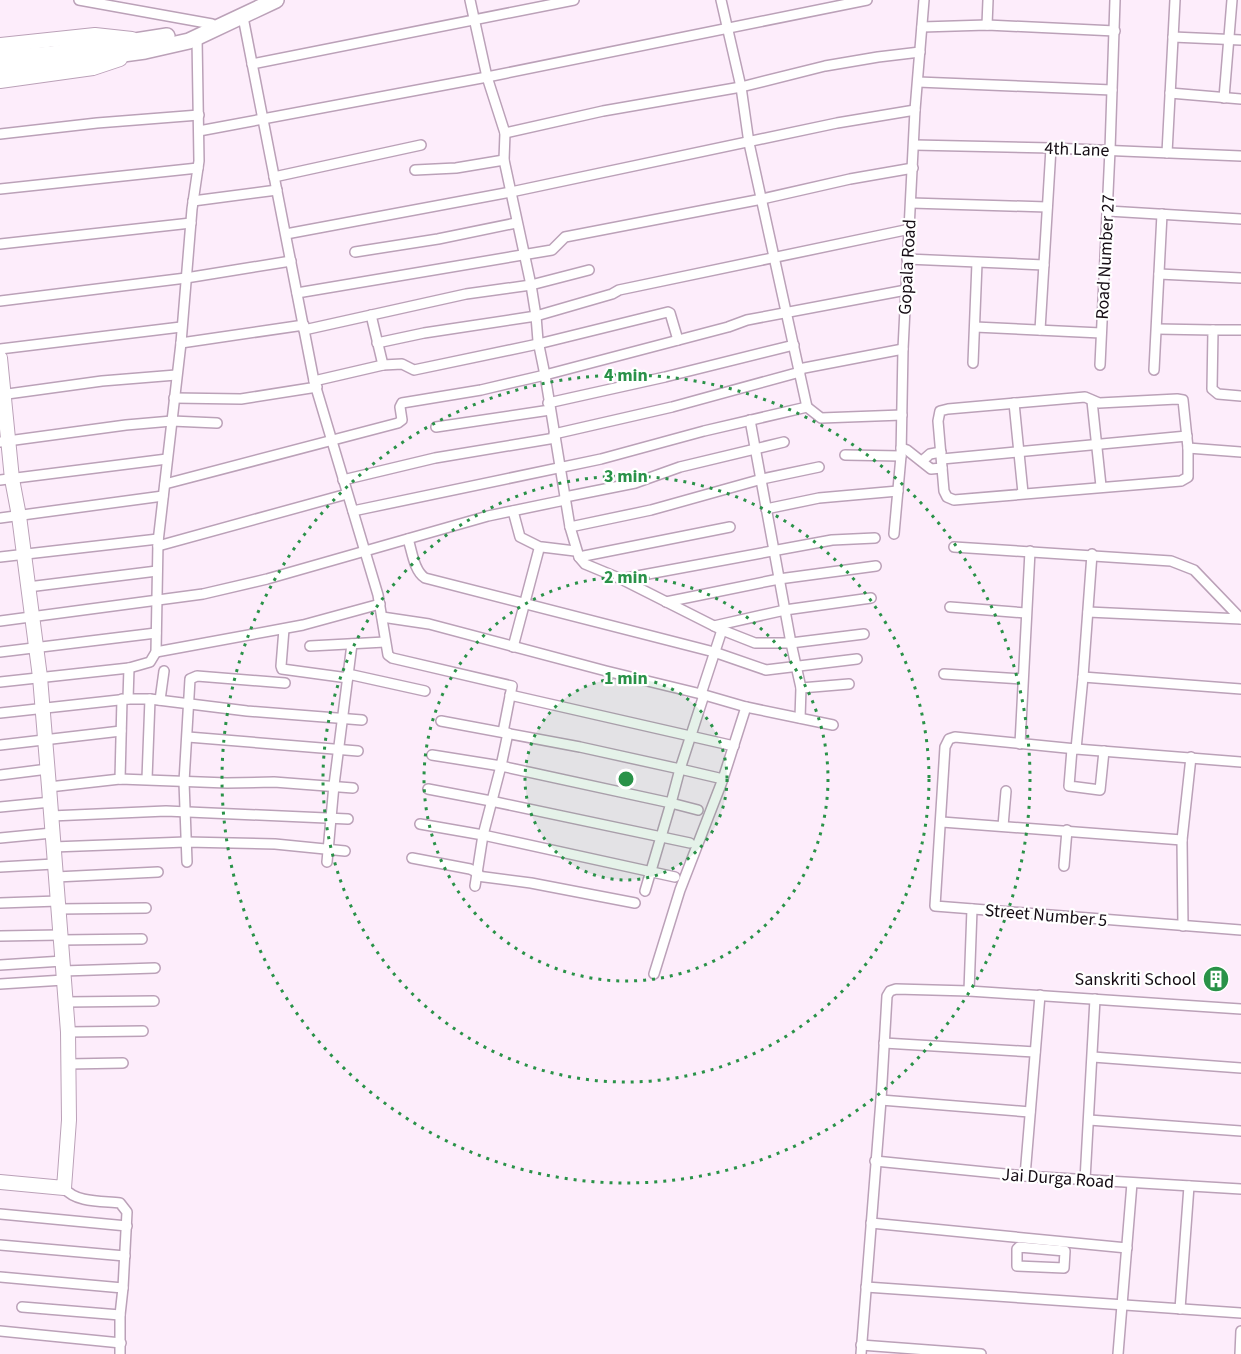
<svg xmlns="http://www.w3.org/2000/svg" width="1241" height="1354" font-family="'Source Sans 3',sans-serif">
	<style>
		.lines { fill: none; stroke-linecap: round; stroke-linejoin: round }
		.street-casing { stroke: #bba1b8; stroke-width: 12 }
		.secondary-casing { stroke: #bba1b8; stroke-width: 16 }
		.primary-casing { stroke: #bba1b8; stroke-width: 18 }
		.street { stroke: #fff; stroke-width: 9 }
		.secondary { stroke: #fff; stroke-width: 14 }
		.primary { stroke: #fff; stroke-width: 15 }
		.ring { fill: none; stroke: #299248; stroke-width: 3; stroke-dasharray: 3 6 }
		.labels { text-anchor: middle; stroke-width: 4.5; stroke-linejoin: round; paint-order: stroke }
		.street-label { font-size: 18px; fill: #150c14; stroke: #fff }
		.poi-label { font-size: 18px; fill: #150c14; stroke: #fff; text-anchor: end }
		.centre { fill: #299248; stroke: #fff; stroke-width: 3 }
		.ring-label { font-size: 18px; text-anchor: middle; font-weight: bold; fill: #299248; stroke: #fff; stroke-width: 4.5; stroke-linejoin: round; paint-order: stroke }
	</style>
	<rect width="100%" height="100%" fill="#fdedfb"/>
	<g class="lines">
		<defs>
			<g id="street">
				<polyline points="79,0 212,24"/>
				<polyline points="470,0 487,77 505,133 504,160 531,285 536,316 538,341 545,375 570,527 579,557 585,564 621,579 722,630 755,643 791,643 864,634"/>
				<polyline points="721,0 741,87 749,143 807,407"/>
				<polyline points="243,17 314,381 378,595 388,655 392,658 512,686 503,732"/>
				<polyline points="987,25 988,0"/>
				<polyline points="922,27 987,25 1115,31"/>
				<polyline points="1173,37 1241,40"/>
				<polyline points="252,64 574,0"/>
				<polyline points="918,82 1112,90"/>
				<polyline points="1170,93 1241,99"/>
				<polyline points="1224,98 1232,0"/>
				<polyline points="199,131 487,77 867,0"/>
				<polyline points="505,133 603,111 741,87 825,66 878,57 920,52"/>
				<polyline points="0,134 97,123 199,115"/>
				<polyline points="914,145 1051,148 1241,156"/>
				<polyline points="1167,153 1175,0"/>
				<polyline points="415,170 456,168 504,160"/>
				<polyline points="274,177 421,145"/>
				<polyline points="0,189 198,168"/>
				<polyline points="193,201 277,190"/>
				<polyline points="911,203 1047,207"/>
				<polyline points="1108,211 1241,219"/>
				<polyline points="286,234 511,192 837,123 915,110"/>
				<polyline points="0,244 191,223"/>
				<polyline points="355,252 438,239 516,223"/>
				<polyline points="907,259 1044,265"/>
				<polyline points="1159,274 1241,278"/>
				<polyline points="297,293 552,250 565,237 762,199 850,179 913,168"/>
				<polyline points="0,301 186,278 291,261"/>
				<polyline points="371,315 383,365"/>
				<polyline points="975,327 1101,333"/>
				<polyline points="1157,329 1213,330 1212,389 1218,394 1241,396"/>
				<polyline points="304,330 466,294 531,285 589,270"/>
				<polyline points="1040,330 1051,148"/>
				<polyline points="1213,330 1241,330"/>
				<polyline points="181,343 304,325"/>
				<polyline points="377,343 424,333 536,316 612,294 619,290 910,229"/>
				<polyline points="0,349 181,327"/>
				<polyline points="973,363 977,263"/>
				<polyline points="1100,365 1110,150 1115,0"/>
				<polyline points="799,369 903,349"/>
				<polyline points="1154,370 1162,214"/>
				<polyline points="314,381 383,365 402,364 414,370 538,344 668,312 670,313 678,340"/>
				<polyline points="0,395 102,381 176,375"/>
				<polygon points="1085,397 1099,403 1177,399 1183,400 1188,448 1188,477 1181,481 954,500 947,497 944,491 938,421 940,411 948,409"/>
				<polyline points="174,398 241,399 317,387"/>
				<polyline points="1092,401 1101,486"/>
				<polyline points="548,403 665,377 794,345"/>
				<polyline points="1014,403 1023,493"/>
				<polyline points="750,420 791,643 801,688 800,718"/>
				<polyline points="436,427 550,410"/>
				<polyline points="554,434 672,407 800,372"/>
				<polyline points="0,442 126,425 172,421 217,423"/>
				<polyline points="901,448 907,450 931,469 942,468"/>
				<polyline points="1188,448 1241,452"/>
				<polyline points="845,455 901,456"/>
				<polyline points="942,459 1187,436"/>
				<polyline points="922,461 930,454 941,452"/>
				<polyline points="0,480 167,459"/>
				<polyline points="343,480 435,458 555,438"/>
				<polyline points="165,484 398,423 402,420 400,407 402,403 481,390 545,375 728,327 747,320 906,290"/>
				<polyline points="565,497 635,483 680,467 784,442"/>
				<polyline points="766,509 819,498 898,491"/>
				<polyline points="353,511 601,459 704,431 807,407 821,418 902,415"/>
				<polyline points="513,511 520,537 540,547"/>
				<polyline points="0,518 163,496"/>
				<polyline points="570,527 651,510 762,479 819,467"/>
				<polyline points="894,534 901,456 903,349 915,110 924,0"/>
				<path d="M408,539C412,551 414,571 425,578L714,652L766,670L857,659"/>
				<polyline points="158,546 347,494"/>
				<polyline points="954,547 1171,561 1194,570 1241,619"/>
				<polyline points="0,557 158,539"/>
				<polyline points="579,557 730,527"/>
				<polyline points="621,579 832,540 875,538"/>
				<polyline points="28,587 157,571"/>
				<polyline points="666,602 779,579 876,566"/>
				<polyline points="950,607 1026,613"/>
				<polyline points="1088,612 1241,619"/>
				<polyline points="382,617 429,624 606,671 701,694 746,707 833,725"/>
				<polyline points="0,621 203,594 267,579 488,516 565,500"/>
				<polyline points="714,626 785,610 871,598"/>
				<polyline points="284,629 281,666 282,669 348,678"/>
				<polyline points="310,646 385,642"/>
				<polyline points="513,647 539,549 542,547 575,551"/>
				<polyline points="0,652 156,633"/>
				<polyline points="156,652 303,625 380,604"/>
				<polyline points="348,674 425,691"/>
				<polyline points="944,674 1022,679"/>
				<polyline points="1083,677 1241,689"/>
				<polyline points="0,682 129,668 150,662 156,652 158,542 181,343 192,209 199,161 197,38"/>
				<polyline points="801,688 849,684"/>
				<polyline points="701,694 722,630"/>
				<polyline points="510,695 734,746"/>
				<polyline points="128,699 129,668"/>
				<polyline points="160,700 164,671"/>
				<polyline points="0,713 128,699 150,699 247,711 362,720"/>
				<polyline points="441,721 580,747 680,769 704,695"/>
				<polyline points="188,737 358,751"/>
				<polyline points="1020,744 1030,551"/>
				<polyline points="0,745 121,731"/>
				<polyline points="1072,749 1069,786 1100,790 1104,751"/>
				<polyline points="1076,749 1083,677 1092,554"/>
				<polyline points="432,755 501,766 508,733"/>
				<polyline points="1241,762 1076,749 955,737 949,739 945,747 935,906 1241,930"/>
				<polyline points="0,775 48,769"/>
				<polyline points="120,779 122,699"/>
				<polyline points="147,779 150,699"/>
				<polyline points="49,787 120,779 227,783 274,782 353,788"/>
				<polyline points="428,789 491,801 690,843"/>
				<polyline points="0,807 51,802"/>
				<polyline points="51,816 166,811 348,819"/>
				<polyline points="942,822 1182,840 1191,757"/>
				<polyline points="420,824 483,835 675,877"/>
				<polyline points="1003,826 1006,791"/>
				<polyline points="0,838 52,833"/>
				<polyline points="1182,840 1183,926"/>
				<polyline points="53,847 186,842 275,844 345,851"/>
				<polyline points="412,858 470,869 478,873"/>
				<polyline points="187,862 184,782 190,679 197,676 285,683"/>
				<polyline points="327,862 334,785 352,644"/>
				<polyline points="1064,866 1067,830"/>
				<polyline points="0,867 54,864"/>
				<polyline points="477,876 531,883 635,903"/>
				<polyline points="56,877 158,872"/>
				<polyline points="475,886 483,835 501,766 671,803 680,769 723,779"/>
				<polyline points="645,891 671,803 698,810"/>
				<polyline points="0,903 58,901"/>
				<polyline points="58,909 146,908"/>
				<polyline points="0,936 60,935"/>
				<polyline points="61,940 142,939"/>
				<polyline points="0,965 63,961"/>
				<polyline points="63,971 155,968"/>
				<polyline points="654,974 680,890 723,779 746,707"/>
				<polyline points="0,984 64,980"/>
				<polyline points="969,991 972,909"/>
				<polyline points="66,1002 154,1001"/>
				<polyline points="68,1032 143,1031"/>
				<polyline points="884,1043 1035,1052"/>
				<polyline points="1093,1057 1241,1068"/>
				<polyline points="68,1064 123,1063"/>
				<polyline points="881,1100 1030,1112"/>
				<polyline points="1089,1120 1241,1131"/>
				<polyline points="875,1161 1025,1176 1241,1189"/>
				<polyline points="1025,1176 1040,995"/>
				<polyline points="1085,1180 1095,999"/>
				<path d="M64,1188C76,1203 102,1201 120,1203L127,1212L123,1288L120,1315V1354"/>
				<polyline points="0,1214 127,1226"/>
				<polyline points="871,1223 1127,1248"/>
				<polyline points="0,1245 125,1256"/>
				<polygon points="1019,1247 1065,1251 1064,1268 1017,1266 1017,1249"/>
				<polyline points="0,1277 123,1288"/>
				<polyline points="866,1287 1241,1313"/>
				<polyline points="22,1307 120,1315"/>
				<polyline points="1180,1309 1189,1186"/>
				<polyline points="0,1331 121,1343"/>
				<polyline points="861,1345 981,1354"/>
				<polyline points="861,1354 881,1100 887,996 890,991 896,989 969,991 1241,1009"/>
				<polyline points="1118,1354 1132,1183"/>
				<polyline points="1240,1354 1241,1331"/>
			</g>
			<g id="secondary">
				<polyline points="0,45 95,35 132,39"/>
				<polyline points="0,81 93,68 120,59"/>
				<polyline points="0,358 12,479 19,516 40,677 49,787 68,1032 69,1120 64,1188 0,1182"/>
			</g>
			<g id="primary">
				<polyline points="0,58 52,54 167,36"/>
				<polyline points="0,69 50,64 145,51 189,41 276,0"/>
			</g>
		</defs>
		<!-- street casing -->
		<use href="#street" class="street-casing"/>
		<!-- secondary casing -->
		<use href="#secondary" class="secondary-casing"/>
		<!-- primary casing -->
		<use href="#primary" class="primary-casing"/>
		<!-- street -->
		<use href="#street" class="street"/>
		<!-- secondary -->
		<use href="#secondary" class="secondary"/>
		<!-- primary -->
		<use href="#primary" class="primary"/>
	</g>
	<!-- distance rings -->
	<circle cx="626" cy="779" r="101" fill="#299248" fill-opacity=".12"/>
	<g class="ring">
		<circle cx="626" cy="779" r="101"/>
		<circle cx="626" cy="779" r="202"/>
		<circle cx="626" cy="779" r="303"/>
		<circle cx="626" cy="779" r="404"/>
	</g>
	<!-- icons -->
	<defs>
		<symbol id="building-disc" viewBox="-11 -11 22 22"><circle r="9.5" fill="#299248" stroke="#fff"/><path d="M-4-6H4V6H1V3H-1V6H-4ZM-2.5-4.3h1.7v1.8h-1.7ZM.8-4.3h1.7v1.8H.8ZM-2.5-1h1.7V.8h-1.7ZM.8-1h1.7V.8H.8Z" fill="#fff"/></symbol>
	</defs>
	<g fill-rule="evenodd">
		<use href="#building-disc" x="1201" y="964" width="30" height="30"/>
	</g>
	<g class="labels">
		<!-- street labels -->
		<g class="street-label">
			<text transform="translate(1077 149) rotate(2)" y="6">4th Lane</text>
			<text transform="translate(1105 257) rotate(-87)" y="6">Road Number 27</text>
			<text transform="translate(907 267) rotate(-87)" y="6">Gopala Road</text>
			<text transform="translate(1046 915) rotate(5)" y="6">Street Number 5</text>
			<text transform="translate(1058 1178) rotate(4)" y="6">Jai Durga Road</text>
		</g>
		<!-- poi labels -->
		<g class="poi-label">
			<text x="1196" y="985">Sanskriti School</text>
		</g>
	</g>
	<circle cx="626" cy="779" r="9" class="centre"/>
	<g class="ring-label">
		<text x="626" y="381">4 min</text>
		<text x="626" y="482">3 min</text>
		<text x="626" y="583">2 min</text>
		<text x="626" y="684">1 min</text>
	</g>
</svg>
